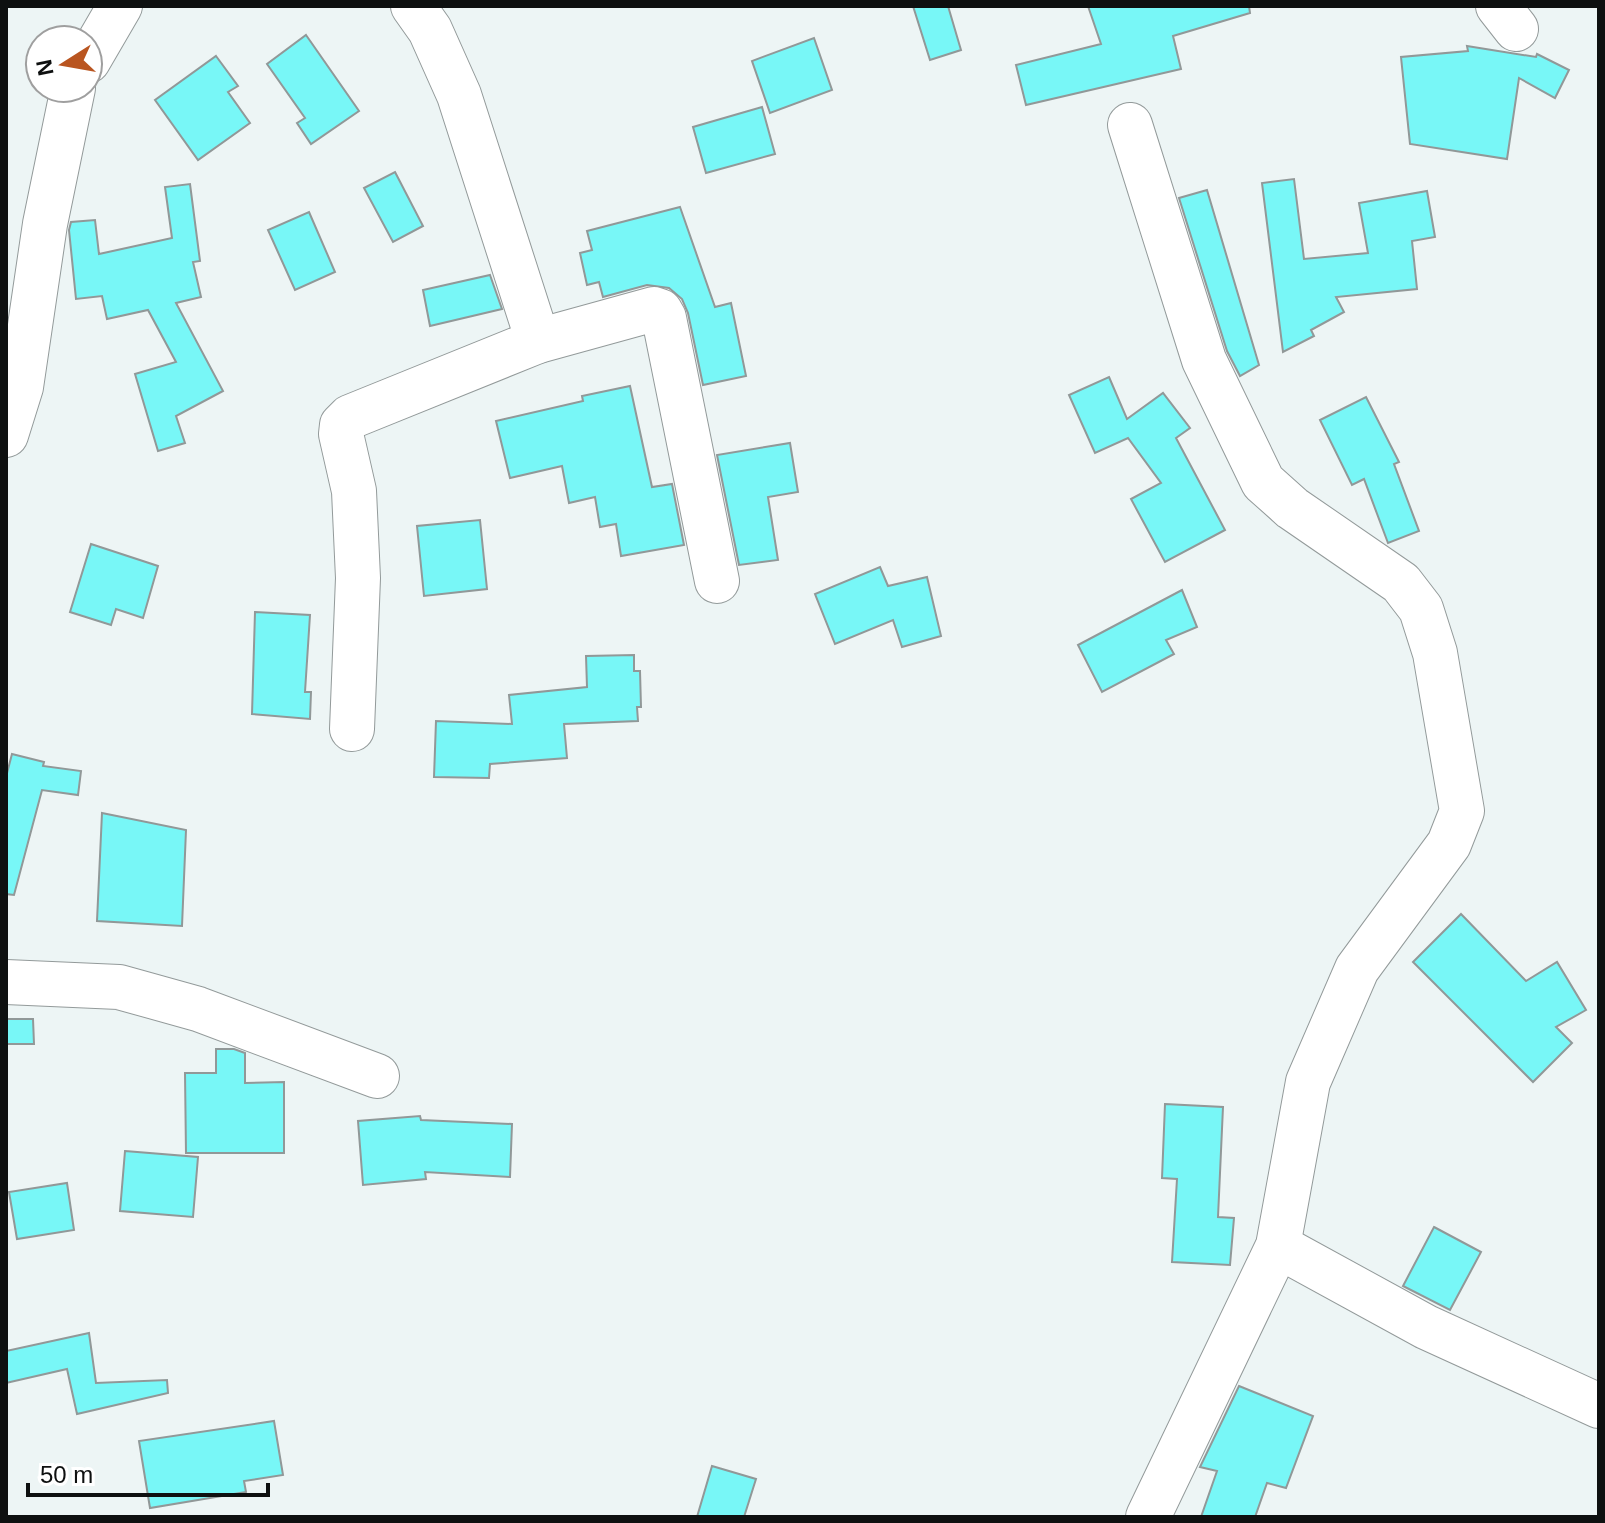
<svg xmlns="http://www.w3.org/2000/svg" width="1605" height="1523" font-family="Arial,sans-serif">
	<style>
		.building { fill: #78f7f7; stroke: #919898; stroke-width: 2 }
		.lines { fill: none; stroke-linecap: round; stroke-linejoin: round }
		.minor-casing { stroke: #939a9a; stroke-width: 46 }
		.minor { stroke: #fff; stroke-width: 44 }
	</style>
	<rect width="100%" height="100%" fill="#edf5f5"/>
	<!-- building -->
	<g class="building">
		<polygon points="913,6 948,6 961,50 930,60"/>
		<polygon points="1088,6 1249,6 1250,13 1173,36 1181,69 1026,105 1016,65 1101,44"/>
		<polygon points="306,35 359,111 311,144 297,123 305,118 267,64"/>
		<polygon points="814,38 832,90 770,113 752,61"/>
		<polygon points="1467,46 1536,57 1537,54 1569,70 1555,98 1519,78 1507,159 1410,144 1401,57 1468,51"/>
		<polygon points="216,56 238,86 228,92 250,123 198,160 155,100"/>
		<polygon points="762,107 775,154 706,173 693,127"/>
		<polygon points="395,172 423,226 393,242 364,188"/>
		<polygon points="1294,179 1304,259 1368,253 1359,203 1427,191 1435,237 1412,241 1417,289 1336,297 1344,312 1311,330 1314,336 1283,352 1262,183"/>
		<polygon points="190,184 200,261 193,262 201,297 176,303 223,391 176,416 185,443 158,451 135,374 176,362 148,310 107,319 102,296 76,299 69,230 71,222 95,220 99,254 172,238 165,187"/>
		<polygon points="1207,190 1259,365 1240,376 1227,351 1179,198"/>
		<polygon points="680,207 715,307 731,303 746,376 703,385 688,313 682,299 669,288 647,285 603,297 599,282 587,285 580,253 592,250 587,231"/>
		<polygon points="309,212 335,272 295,290 268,230"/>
		<polygon points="490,275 502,309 430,326 423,290"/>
		<polygon points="1109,377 1127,419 1163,393 1190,428 1176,438 1225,530 1165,562 1131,499 1161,483 1128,438 1095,453 1069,395"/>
		<polygon points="630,386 652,487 672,484 684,545 621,556 616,524 600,527 595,497 569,503 562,466 510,478 496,421 583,401 582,396"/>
		<polygon points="1366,397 1399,462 1394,464 1419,531 1388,543 1364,479 1352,485 1320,420"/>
		<polygon points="790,443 798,492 768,497 778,560 739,565 717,455"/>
		<polygon points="480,520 487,589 424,596 417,526"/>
		<polygon points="91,544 158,566 143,618 116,609 111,625 70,612"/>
		<polygon points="880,567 888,586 927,577 941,636 902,647 893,620 835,644 815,594"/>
		<polygon points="1182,590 1197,627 1166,640 1174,654 1102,692 1078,645"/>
		<polygon points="255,612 310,615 305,692 311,692 310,719 252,714"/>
		<polygon points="634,655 634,671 640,671 641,707 637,707 638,721 564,724 567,758 490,764 489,778 434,777 436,721 512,724 509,695 587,687 586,656"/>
		<polygon points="12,754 44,762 43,766 81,771 78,795 42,790 14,895 6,894 6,777"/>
		<polygon points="102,813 186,830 182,926 97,921"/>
		<polygon points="1461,914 1526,981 1557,962 1586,1010 1556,1027 1572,1043 1533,1082 1413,962"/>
		<polygon points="7,1019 33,1019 34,1044 7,1044"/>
		<polygon points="216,1049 234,1049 245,1053 245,1083 284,1082 284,1153 186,1153 185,1073 216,1073"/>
		<polygon points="1165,1104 1223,1107 1218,1217 1234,1218 1230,1265 1172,1262 1177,1179 1162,1178"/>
		<polygon points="420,1116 421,1120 512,1124 510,1177 425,1172 426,1179 363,1185 358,1121"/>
		<polygon points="125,1151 198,1157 193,1217 120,1211"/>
		<polygon points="67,1183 74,1230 17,1239 9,1192"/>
		<polygon points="1434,1227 1481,1252 1450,1310 1403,1286"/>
		<polygon points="89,1333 96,1383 167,1380 168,1393 77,1414 67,1369 6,1383 6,1351"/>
		<polygon points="1239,1386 1313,1416 1286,1488 1267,1483 1255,1517 1201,1517 1217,1471 1200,1467"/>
		<polygon points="274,1421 283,1475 244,1481 246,1492 150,1508 139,1441"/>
		<polygon points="712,1466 756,1479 744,1517 697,1517"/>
	</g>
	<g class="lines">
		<defs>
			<g id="minor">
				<polyline points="413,6 430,30 459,95 538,341"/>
				<polyline points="1498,6 1516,29"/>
				<polyline points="88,61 120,6"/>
				<polyline points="1130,125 1204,360 1263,482 1292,508 1401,583 1421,609 1435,653 1462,811 1449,844 1357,969 1308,1082 1278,1246 1148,1517"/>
				<polyline points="6,435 21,387 45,224 73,88"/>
				<polyline points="352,729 358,578 354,491 341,434 342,425 350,417 538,341 654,309 660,311 664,318 717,581"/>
				<polyline points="6,982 119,987 198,1009 377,1076"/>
				<polyline points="1278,1246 1426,1327 1599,1406"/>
			</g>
		</defs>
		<!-- minor casing -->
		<use href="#minor" class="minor-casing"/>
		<!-- minor -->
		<use href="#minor" class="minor"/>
	</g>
	<!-- border -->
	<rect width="1605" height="1523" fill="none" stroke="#0e1010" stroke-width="16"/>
	<!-- north arrow -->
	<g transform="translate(64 64) rotate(259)"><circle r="38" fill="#ffffff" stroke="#9f9f9f" stroke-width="2"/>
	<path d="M0-6L14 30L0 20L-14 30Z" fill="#b95520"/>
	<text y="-12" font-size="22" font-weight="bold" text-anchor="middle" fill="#0e1010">N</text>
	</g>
	<!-- scale -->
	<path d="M28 1483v12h240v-12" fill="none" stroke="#0e1010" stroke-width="4"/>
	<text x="40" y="1483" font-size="24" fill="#0e1010" stroke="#ffffff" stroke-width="6" paint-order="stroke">50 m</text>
</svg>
